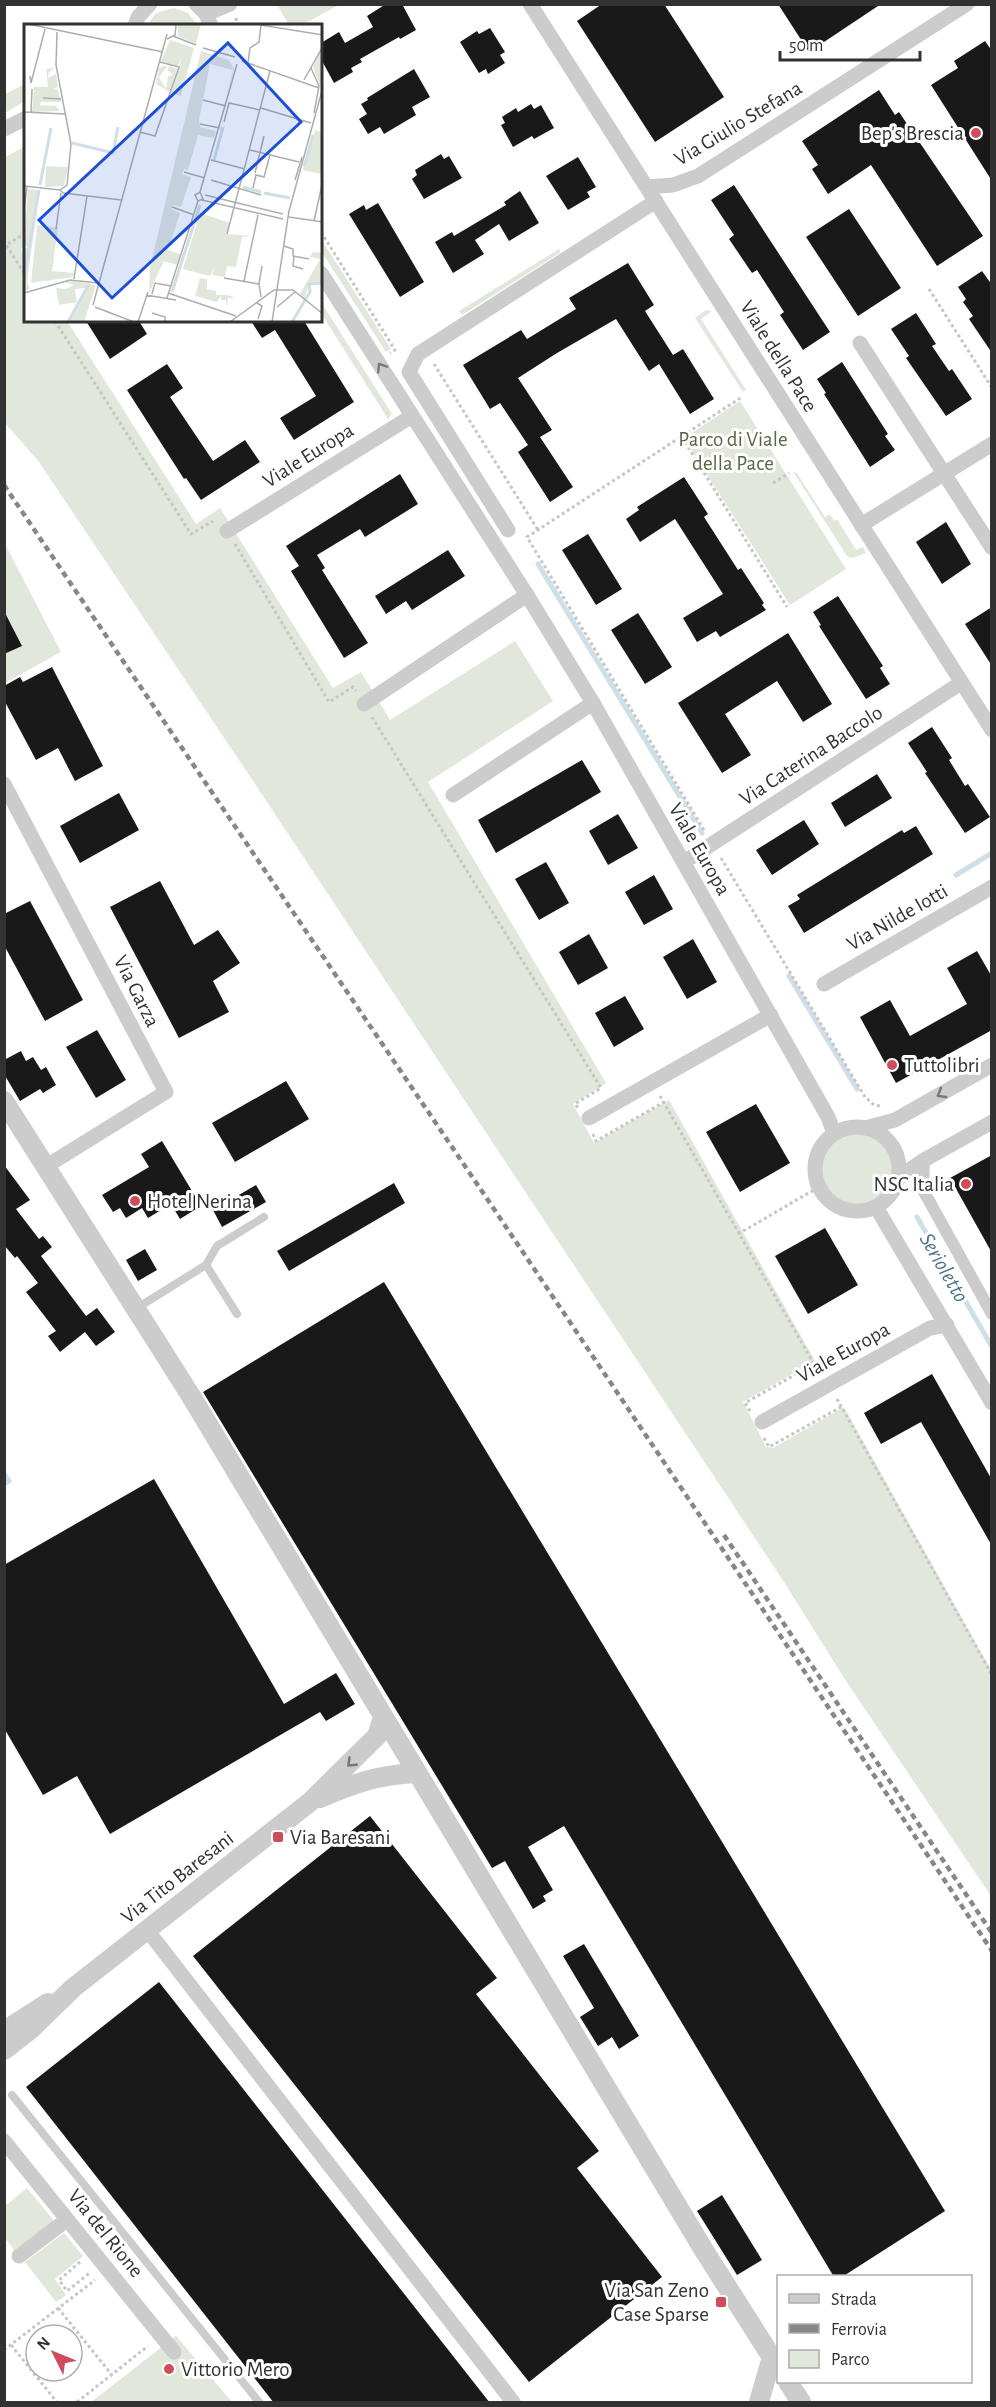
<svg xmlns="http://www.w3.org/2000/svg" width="996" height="2407" font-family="'Alegreya Sans',sans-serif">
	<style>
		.green { fill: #e2e7dc }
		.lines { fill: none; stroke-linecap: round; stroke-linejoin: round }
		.stream { stroke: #cedfe7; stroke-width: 5 }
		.building { fill: #191919 }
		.path { stroke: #c6c6c6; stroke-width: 3; stroke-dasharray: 3 3; stroke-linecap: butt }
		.service { stroke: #ccc; stroke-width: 8 }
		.pedestrian { stroke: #ccc; stroke-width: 12 }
		.minor { stroke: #ccc; stroke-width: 15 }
		.tertiary { stroke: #ccc; stroke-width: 20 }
		.rail { stroke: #878787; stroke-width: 4.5; stroke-dasharray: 6 4.5; stroke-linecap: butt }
		.oneway { stroke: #777 }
		.poi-dot { fill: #d04c5c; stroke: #fff; stroke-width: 2 }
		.labels { text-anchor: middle; stroke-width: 6; stroke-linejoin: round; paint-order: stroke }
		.street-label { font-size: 21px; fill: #323232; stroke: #fff }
		.poi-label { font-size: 21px; fill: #323232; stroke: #fff; text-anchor: start }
		.park-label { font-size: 21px; fill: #576844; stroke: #fff }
		.water-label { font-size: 22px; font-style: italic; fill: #49748a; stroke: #fff }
		.inset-river { fill: none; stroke: #cedfe7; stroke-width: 3 }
		.inset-road { fill: none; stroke: #adadad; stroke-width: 1.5 }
		.view { fill: #1d4ed8; fill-opacity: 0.15; stroke: #1d4ed8; stroke-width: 3 }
		.inset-edge { fill: none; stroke: #323232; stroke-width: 3 }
	</style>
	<rect width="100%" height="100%" fill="#fff"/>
	<!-- green -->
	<g class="green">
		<polygon points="277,5 339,5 302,25 289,25"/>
		<polygon points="174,8 188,13 198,25 147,25 156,13"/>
		<polygon points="25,84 25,101 5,113 5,94"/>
		<polygon points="25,146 26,246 21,249 25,256 26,321 67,321 196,524 220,508 333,688 361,672 390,720 515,641 553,701 428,782 606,1083 573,1104 594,1143 669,1100 815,1361 743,1402 766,1447 773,1448 844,1407 991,1670 991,1896 846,1681 782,1579 247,772 39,462 5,423 4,158"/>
		<polygon points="321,239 391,349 386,352 321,251"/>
		<polygon points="559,249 561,252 462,315 459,311"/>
		<polygon points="321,302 392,414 388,419 321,313"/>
		<polygon points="706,310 712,311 701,319 746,390 743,392 695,318"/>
		<polygon points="740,401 846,569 790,605 684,438"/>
		<polygon points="796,472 825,517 830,514 834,521 837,519 856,550 863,547 866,553 852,558 847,556 794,473"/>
		<polygon points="4,542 61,652 5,683 4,683"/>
		<circle cx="857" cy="1168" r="36"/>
		<polygon points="27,2188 54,2221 14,2250 5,2238 5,2206"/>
		<polygon points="64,2233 83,2256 55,2279 66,2295 56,2302 25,2262"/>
		<polygon points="176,2336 232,2402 91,2402"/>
	</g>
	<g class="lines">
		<!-- stream -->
		<g class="stream">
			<polyline points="538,564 702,833"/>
			<polyline points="956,875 992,853"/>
			<polyline points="789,976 857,1089"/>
			<polyline points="917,1217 992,1347"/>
			<polyline points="4,1474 9,1481 4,1484"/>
		</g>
	</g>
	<!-- building -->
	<g class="building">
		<polygon points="386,4 402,4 416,30 400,39 399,37 360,59 362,62 351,68 353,72 334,83 321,59 321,43 339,32 345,43 373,27 367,16"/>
		<polygon points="602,4 664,4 724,97 655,142 577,21"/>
		<polygon points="778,4 881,4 809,52"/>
		<polygon points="490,28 505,52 500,55 505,63 488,74 486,69 479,73 460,42 477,31 479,34"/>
		<polygon points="985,41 992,51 992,181 931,85 958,68 954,61"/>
		<polygon points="414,69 430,97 412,107 416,115 384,134 380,127 368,134 359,119 367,114 361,104 368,100 367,98"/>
		<polygon points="879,90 895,115 899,112 983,236 937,266 871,165 828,194 812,169 818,165 802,141"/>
		<polygon points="531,104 534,109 541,105 554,128 534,139 532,136 513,147 501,125 505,123 502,117 516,108 518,112"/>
		<polygon points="441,154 444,159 449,156 462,178 424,199 412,179 417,175 415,170"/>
		<polygon points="578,157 596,187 587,192 590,197 568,210 546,176"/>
		<polygon points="734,185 830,332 803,350 780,315 784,312 757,270 752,273 729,239 734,235 711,200"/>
		<polygon points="520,191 539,223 509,241 499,224 475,240 484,254 453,273 435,242 452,232 454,236 506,205 504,202"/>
		<polygon points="378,203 424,282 400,297 349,214 364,205 366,210"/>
		<polygon points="849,209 901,288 858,316 806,237"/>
		<polygon points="628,263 654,305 645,311 673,355 683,349 714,399 690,414 659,364 649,371 616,319 557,353 518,378 552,430 540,437 573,487 550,502 518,452 528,445 500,403 490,409 463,365 521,330 527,339 576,309 569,298"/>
		<polygon points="982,271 992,285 992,353 969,319 973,316 963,302 966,299 958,287"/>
		<polygon points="916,313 936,344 932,346 949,371 952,369 972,399 946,416 906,358 909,356 891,329"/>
		<polygon points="86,321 139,321 147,334 110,359"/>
		<polygon points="251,321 304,321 354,402 294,440 280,418 316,396 275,330 262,338"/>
		<polygon points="842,362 888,434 885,436 895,450 870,467 824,394 826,393 817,379"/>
		<polygon points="167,364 183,388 170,397 213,461 245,440 260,462 201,500 186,478 184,479 127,390"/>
		<polygon points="400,474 418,504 365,537 360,529 317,555 325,568 322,570 368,643 344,658 291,571 299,566 286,546"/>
		<polygon points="684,477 708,514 704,517 738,570 741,568 764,603 762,605 766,610 720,637 716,631 697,642 683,618 723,594 675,519 640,542 626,519 639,510 637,507"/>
		<polygon points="946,522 971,564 942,584 916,542"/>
		<polygon points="588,534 622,589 596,605 562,550"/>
		<polygon points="448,550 465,576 412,610 406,601 386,614 375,596"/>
		<polygon points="838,596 883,666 880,668 890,684 866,699 819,626 821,625 813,612"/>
		<polygon points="992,607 992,666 965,624"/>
		<polygon points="4,611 22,646 4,654"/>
		<polygon points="638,613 672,667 645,684 611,630"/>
		<polygon points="788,633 832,704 803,722 777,681 725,714 751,755 722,773 678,703"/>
		<polygon points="52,667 103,766 75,781 58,748 36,760 4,700 4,686 20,677 23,682"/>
		<polygon points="932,727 952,758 949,760 965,786 968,784 990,817 965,833 925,773 927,772 908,743"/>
		<polygon points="582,760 601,792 496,853 478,820"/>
		<polygon points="877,774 892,798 845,827 831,803"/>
		<polygon points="119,793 139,830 80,863 60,826"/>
		<polygon points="618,814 638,848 608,865 589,831"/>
		<polygon points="804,820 819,844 772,875 756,850"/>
		<polygon points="916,826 933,854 804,933 788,906 800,899 797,895 902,830 904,833"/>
		<polygon points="546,862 569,903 539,920 515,879"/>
		<polygon points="654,875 673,909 644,925 625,892"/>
		<polygon points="160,881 194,945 218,930 240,963 213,981 229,1012 179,1038 110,907"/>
		<polygon points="30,901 83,1000 45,1021 4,945 4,914"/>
		<polygon points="589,934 608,968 578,985 559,952"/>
		<polygon points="693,939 717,982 687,999 663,957"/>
		<polygon points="977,951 992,977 992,1030 896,1083 860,1017 890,1000 910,1036 967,1004 947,968"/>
		<polygon points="625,996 644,1029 614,1047 595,1013"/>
		<polygon points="97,1030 126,1080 96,1098 66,1047"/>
		<polygon points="21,1051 26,1061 33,1057 41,1070 46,1067 56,1085 43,1093 40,1089 20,1101 4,1074 4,1060"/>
		<polygon points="286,1081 309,1119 235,1162 212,1123"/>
		<polygon points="756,1104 790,1163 740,1192 706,1132"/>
		<polygon points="162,1141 201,1206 180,1219 171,1204 148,1218 142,1208 126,1218 120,1208 113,1212 102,1195 149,1167 141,1154"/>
		<polygon points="992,1155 992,1253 950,1178"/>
		<polygon points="4,1165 30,1200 16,1209 39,1239 43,1236 52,1247 41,1256 86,1316 97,1308 115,1332 96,1346 85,1332 60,1352 48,1336 56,1331 26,1292 38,1283 17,1256 15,1258 4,1245"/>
		<polygon points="394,1183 405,1203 289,1271 277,1251"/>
		<polygon points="256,1185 266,1202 222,1227 213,1210"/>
		<polygon points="825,1228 858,1285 808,1314 775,1256"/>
		<polygon points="145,1249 157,1270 138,1281 126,1260"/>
		<polygon points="384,1282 945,2211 842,2277 834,2277 564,1826 528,1847 553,1890 543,1896 546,1901 533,1909 505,1861 492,1868 203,1392"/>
		<polygon points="932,1374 992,1480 992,1546 921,1422 881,1444 864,1413"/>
		<polygon points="154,1479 284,1704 336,1673 355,1704 326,1721 320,1712 110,1834 77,1776 43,1795 4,1728 4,1565"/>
		<polygon points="370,1816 497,1978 476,1994 599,2151 577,2168 662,2277 529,2382 193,1956"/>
		<polygon points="584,1944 639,2036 619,2049 612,2037 598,2046 580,2017 594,2008 563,1956"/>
		<polygon points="159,1982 490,2403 274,2403 26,2087"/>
		<polygon points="722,2195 762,2260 737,2275 697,2211"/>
	</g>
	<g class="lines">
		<!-- path -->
		<g class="path">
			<polyline points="236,18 237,26"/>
			<polyline points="321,232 395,350 390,353"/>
			<polyline points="26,233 6,245 26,276"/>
			<polyline points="929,289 992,388"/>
			<polyline points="55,321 191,534 213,521"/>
			<polyline points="434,364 538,530"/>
			<polyline points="682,437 787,607"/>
			<polyline points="773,483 789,473"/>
			<polyline points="235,544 329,702 353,687 356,691"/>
			<polyline points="372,717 601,1088 575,1104 578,1108"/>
			<polyline points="704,830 527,537 742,397"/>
			<polyline points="721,858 865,1097 874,1105 880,1106"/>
			<polyline points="660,1096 818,1371"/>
			<polyline points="593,1134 596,1141 664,1102"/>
			<polyline points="738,1234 819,1187"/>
			<polyline points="837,1399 992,1675"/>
			<polyline points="750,1411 745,1403 814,1364"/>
			<polyline points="764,1438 769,1447 841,1407"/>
			<polyline points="80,2262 59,2280 67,2291 91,2272"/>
			<polyline points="58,2308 112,2375"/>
			<polyline points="11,2345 57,2402"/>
			<polyline points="4,2350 95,2280"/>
			<polyline points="77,2402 148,2346"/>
		</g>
		<!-- service -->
		<g class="service">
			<polyline points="206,1265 237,1314"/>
			<polyline points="137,1308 206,1265 217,1246 264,1217"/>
			<polyline points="12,2095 259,2402"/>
		</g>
		<!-- pedestrian -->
		<polyline class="pedestrian" points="924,1160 923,1190 992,1314"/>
		<!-- minor -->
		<g class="minor">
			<polyline points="196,4 206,14 211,26"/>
			<polyline points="530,4 992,730"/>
			<polyline points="206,14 230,4"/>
			<polyline points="135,26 138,17 150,4"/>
			<polyline points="4,129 26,118"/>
			<polyline points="647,187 673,185 698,176 967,4"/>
			<polyline points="321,273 527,595 593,703 828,1117 834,1133"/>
			<polyline points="860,343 992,548"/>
			<polyline points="861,525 992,444"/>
			<polyline points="508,530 409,372 418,354 656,201"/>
			<polyline points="227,531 412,416"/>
			<polyline points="364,704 527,595"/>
			<polyline points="4,784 166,1092 45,1167"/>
			<polyline points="453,795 593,703"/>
			<polyline points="684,862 961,683"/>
			<polyline points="824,984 992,887"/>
			<polyline points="589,1118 771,1015"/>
			<polyline points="869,1127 895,1120 992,1065"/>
			<circle cx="857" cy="1169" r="42"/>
			<polyline points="899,1177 924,1160 992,1122"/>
			<polyline points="876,1207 992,1403"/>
			<polyline points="762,1422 930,1328 947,1325"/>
			<polyline points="148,1931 513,2402"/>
			<polyline points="4,2141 174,2352"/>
			<polyline points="19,2256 60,2225"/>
		</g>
		<!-- tertiary -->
		<g class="tertiary">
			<polyline points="4,1101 191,1396 705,2252 778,2367"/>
			<path d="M320,1798C355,1783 378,1775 416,1773"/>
			<polyline points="4,2031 48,2003"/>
			<polyline points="4,2050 31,2029 73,1988 310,1802 377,1736 383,1717"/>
			<polyline points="788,2382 801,2402"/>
			<polyline points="759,2402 772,2357"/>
		</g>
		<!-- rail -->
		<g class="rail">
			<polyline points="4,485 496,1212 992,1951"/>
			<polyline points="724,1535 992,1933"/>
		</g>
	</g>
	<!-- one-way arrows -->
	<defs><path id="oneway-chevron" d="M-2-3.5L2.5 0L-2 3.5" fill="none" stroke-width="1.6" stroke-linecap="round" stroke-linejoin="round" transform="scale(1.5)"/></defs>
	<g class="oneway">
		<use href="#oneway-chevron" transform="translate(381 367) rotate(-123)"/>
		<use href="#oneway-chevron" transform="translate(941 1094) rotate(150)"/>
		<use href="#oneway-chevron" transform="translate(351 1763) rotate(137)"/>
	</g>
	<!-- markers -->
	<g class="poi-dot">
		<circle cx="976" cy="133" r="6"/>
		<circle cx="892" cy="1065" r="6"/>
		<circle cx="966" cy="1184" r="6"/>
		<circle cx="135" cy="1201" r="6"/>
		<rect x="272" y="1831" width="12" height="12" rx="3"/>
		<rect x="715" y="2296" width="12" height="12" rx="3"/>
		<circle cx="169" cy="2369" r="6"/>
	</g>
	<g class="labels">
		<!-- street labels -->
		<g class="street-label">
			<text transform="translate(738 123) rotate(-31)" y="7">Via Giulio Stefana</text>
			<text transform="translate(779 356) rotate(58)" y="7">Viale della Pace</text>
			<text transform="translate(308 455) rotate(-32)" y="7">Viale Europa</text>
			<text transform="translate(811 755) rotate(-33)" y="7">Via Caterina Baccolo</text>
			<text transform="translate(700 849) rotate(60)" y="7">Viale Europa</text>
			<text transform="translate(897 917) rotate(-30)" y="7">Via Nilde Iotti</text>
			<text transform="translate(137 991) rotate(63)" y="7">Via Garza</text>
			<text transform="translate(843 1352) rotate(-29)" y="7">Viale Europa</text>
			<text transform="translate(177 1877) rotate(-38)" y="7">Via Tito Baresani</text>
			<text transform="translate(106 2233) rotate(51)" y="7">Via del Rione</text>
		</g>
		<!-- poi labels -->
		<g class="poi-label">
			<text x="964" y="140" text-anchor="end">Bep's Brescia</text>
			<text x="904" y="1072">Tuttolibri</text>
			<text x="954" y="1191" text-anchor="end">NSC Italia</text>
			<text x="147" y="1208">Hotel Nerina</text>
			<text x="290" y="1844">Via Baresani</text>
			<text x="709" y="2297" text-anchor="end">Via San Zeno<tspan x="709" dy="24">Case Sparse</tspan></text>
			<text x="181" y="2376">Vittorio Mero</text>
		</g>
		<!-- park labels -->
		<g class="park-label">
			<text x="733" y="446">Parco di Viale<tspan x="733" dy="24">della Pace</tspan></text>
		</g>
		<!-- water labels -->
		<g class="water-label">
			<text transform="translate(945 1267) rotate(60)" y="8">Serioletto</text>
		</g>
	</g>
	<!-- overview -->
	<g transform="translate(24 24)">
		<rect width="298" height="298" fill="#fff"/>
		<path d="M154,0H177L172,20L154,12ZM146,16L170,24L157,72L147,69L158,33L154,42L137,37ZM298,23L299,54L296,62L289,43ZM177,27L205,36L210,45L200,81L209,46L186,40L175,96L176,103L192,107L190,114L174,111L164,146L160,145L158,150L167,153L157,183L149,181L147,185L156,189L144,226L156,230L153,241L140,237L125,269L126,244ZM141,41L143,43L135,53L142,65L144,52L149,51L143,46L146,42L153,45L146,68L132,60L135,44ZM31,44L25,48L24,54L32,50L34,63L30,64L34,66L37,78H17L16,81L32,82L36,87L8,88L10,63H24L22,45ZM291,106L298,108V150L279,146ZM22,142L44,143L40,162L21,163ZM4,165L16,166L3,257L6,265L0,267V225L6,223L0,222ZM176,189L206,199L203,210L228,212L218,213L212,243L203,242L201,253L188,251L190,243L186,252L159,245ZM13,201L34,204L28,247L50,249L49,253L7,259ZM289,228L298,229V258L285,260L280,276L276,270L296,235L286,233ZM176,254L183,255V265L192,267V271H204L211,274H204L202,283V276H197V272L193,278L171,272ZM49,257L72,261L60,298H45L63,264L51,265L53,278L35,281L32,264L42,265L50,261L41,258Z" fill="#e2e7dc"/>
		<path class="inset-river" d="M48,119L89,129L94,103M190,136L199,103M280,143L289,111M16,161L27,104M219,163L237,168M240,169L266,174M0,253L15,166M148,268L176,181M44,298L65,260M268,298L286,268L285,260L299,259"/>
		<path class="inset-road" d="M4,0L139,28M33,8L32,41L47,120L43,161L36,166L39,169M149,12L172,21M143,15L151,11L152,1M179,24L211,33M218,37L295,64M224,39L226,24L235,18L237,1L299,11M287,44L295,62L290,89M6,52L7,59L21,5M280,56L299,22M19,74L37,75M179,76L202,82M237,84L287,99M0,88L41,90M7,89L8,65M200,98L205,79L236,86M176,100L196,104M116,108L131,112L155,43L136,38M226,126L275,138M187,136L221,145M160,148L181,154M231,149L240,112M187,156L237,171M271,156L278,133M0,162L36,166M229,164L232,151L240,153L246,131M176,168L213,40M39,169L97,176M181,171L259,190M178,176L259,195M148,183L170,191M0,186L3,163M265,193L299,198M290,197L299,156M32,205L37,169M203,210L246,47M260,222L269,225V232L285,235M270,232L269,242L279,245M200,254L235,260L237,273M50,255L63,172M220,257L234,191M235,260L238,242M0,269L46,256L74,259M144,269L212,292M128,270L131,259L147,262M122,271L152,276M143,274L174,177L171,171L176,168L179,175L174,177M233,279L238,282L234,295M69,281L143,10M71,283L110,298M253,283L271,268M128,289L141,293V298M114,298L124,268M206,298L250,266H269L299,290M248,298L265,187L299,63"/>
		<path class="view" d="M204,19L277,98L88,274L15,196Z"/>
		<rect width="298" height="298" class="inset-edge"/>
	</g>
	<!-- border -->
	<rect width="996" height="2407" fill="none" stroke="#323232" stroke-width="12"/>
	<!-- legend -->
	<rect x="777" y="2275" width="195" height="108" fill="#ffffff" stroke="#adadad" stroke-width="1.5"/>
	<rect x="789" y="2294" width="30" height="9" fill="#cccccc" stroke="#adadad" stroke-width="1.5"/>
	<text x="831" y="2305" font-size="18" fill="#323232">Strada</text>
	<rect x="789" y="2324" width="30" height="9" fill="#878787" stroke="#adadad" stroke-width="1.5"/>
	<text x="831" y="2335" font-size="18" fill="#323232">Ferrovia</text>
	<rect x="789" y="2350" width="30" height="18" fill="#e2e7dc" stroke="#adadad" stroke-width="1.5"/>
	<text x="831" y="2365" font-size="18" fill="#323232">Parco</text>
	<!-- north arrow -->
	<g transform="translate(54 2353) rotate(313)"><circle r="28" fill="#ffffff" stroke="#adadad" stroke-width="1.5"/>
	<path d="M0-4.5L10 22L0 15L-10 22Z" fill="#d04c5c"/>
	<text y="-9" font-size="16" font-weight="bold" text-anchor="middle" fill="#323232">N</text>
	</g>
	<!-- scale -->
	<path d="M780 51v9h140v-9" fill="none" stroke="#323232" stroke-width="3"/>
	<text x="789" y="51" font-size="18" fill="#323232" stroke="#ffffff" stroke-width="4.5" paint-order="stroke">50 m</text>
</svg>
